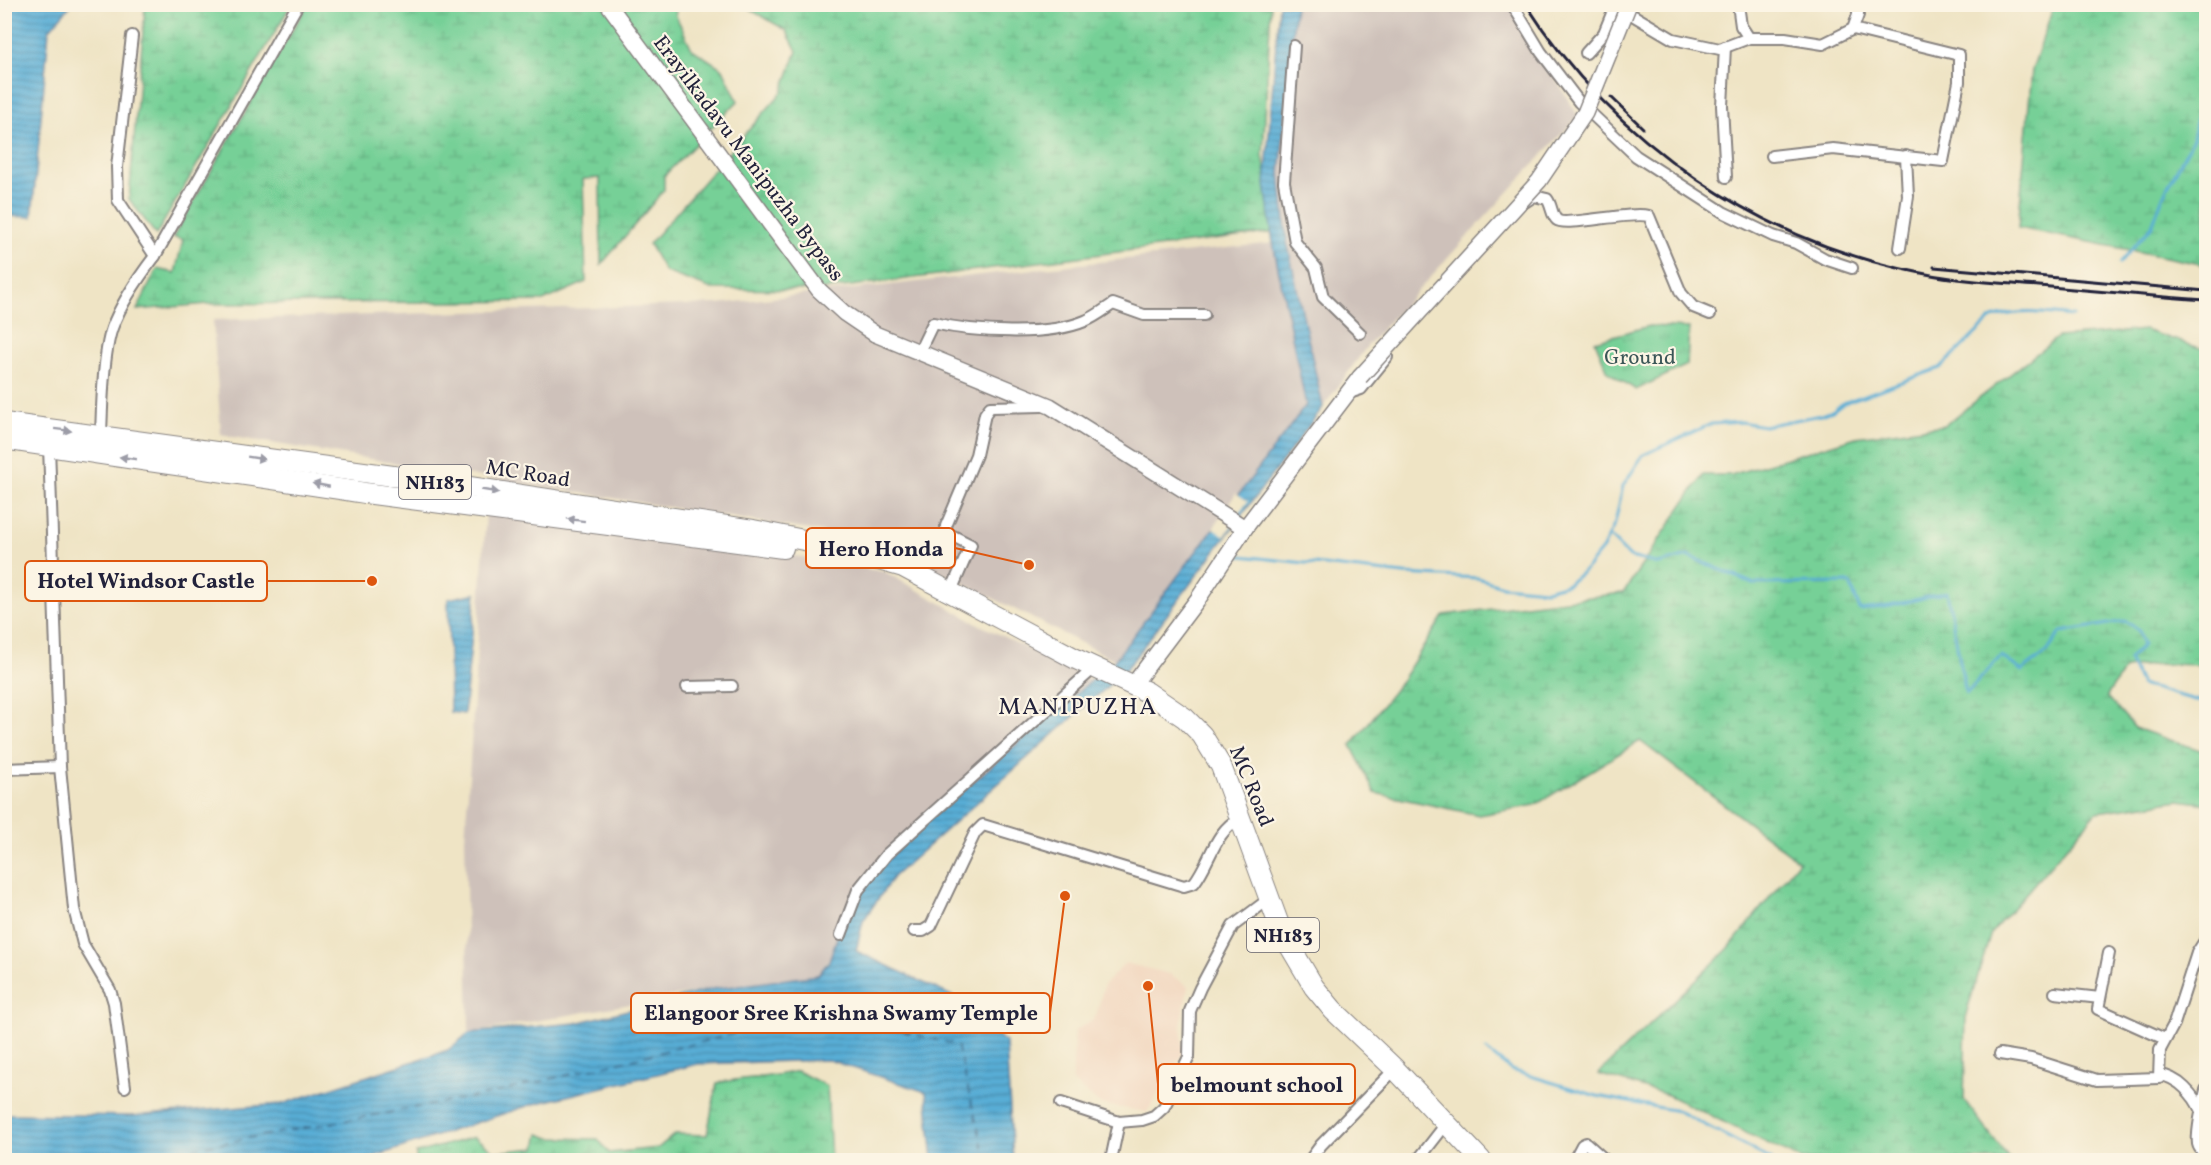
<svg xmlns="http://www.w3.org/2000/svg" width="2211" height="1165" font-family="Vollkorn,serif">
	<style>
		.built { fill: #f1d5bd }
		.industrial { fill: #cec1ba }
		.grass { fill: url(#grass-tufts); stroke: #4c7969; stroke-width: 1.5 }
		.wetland { fill: url(#wetland-marsh); stroke: #4c7969; stroke-width: 1.5 }
		.water { fill: url(#water-rules); stroke: #3e6888; stroke-width: 1.5 }
		.pier { fill: #efe4c5 }
		.lines { fill: none; stroke-linecap: round; stroke-linejoin: round }
		.stream { stroke: #59add5; stroke-width: 3 }
		.ferry { stroke: #385a79; stroke-width: 1.5; stroke-dasharray: 8 6; stroke-linecap: butt }
		.street-casing { stroke: #888380; stroke-width: 14 }
		.secondary-casing { stroke: #888380; stroke-width: 18 }
		.highway-casing { stroke: #888380; stroke-width: 22 }
		.street { stroke: #fff; stroke-width: 10 }
		.secondary { stroke: #fff; stroke-width: 15 }
		.highway { stroke: #fff; stroke-width: 20 }
		.rail { stroke: #22223b; stroke-width: 3 }
		.secondary-bridge-casing { stroke: #888380; stroke-width: 18; stroke-linecap: butt }
		.secondary-bridge { stroke: #fff; stroke-width: 15 }
		.oneway { fill: #9c9ca7 }
		.labels { text-anchor: middle; stroke-width: 4.5; stroke-linejoin: round; paint-order: stroke }
		.shield { fill: #fcf5e5; stroke: #63616e; stroke-width: 1.5 }
		.shield-label { font-size: 20px; font-weight: bold; fill: #22223b }
		.street-label { font-size: 21px; fill: #22223b; stroke: #fcf5e5 }
		.park-label { font-size: 21px; fill: #3b5657; stroke: #fcf5e5 }
		.quarter-label { font-size: 24px; letter-spacing: 1.5px; fill: #22223b; stroke: #fcf5e5 }
		.leader { fill: none; stroke: #de560e; stroke-width: 2 }
		.callout-dot { fill: #de560e; stroke: #fcf5e5; stroke-width: 2 }
		.callout { fill: #fcf5e5; stroke: #de560e; stroke-width: 2 }
		.callout-label { font-size: 22px; text-anchor: middle; font-weight: bold; fill: #22223b }
	</style>
	<defs>
		<pattern id="grass-tufts" width="24" height="20" patternUnits="userSpaceOnUse" patternTransform="scale(1.5)"><rect width="24" height="20" fill="#76d097"/><path d="M3 7l-1-3M5 7V3M7 7l1-3M15 17l-1-3M17 17v-4M19 17l1-3" fill="none" stroke="#66b283"/></pattern>
		<pattern id="wetland-marsh" width="20" height="14" patternUnits="userSpaceOnUse" patternTransform="scale(1.5)"><rect width="20" height="14" fill="#76d097"/><path d="M1 5h8M5 5V1M11 12h8M15 12V8" fill="none" stroke="#66b283"/></pattern>
		<pattern id="water-rules" width="6" height="5" patternUnits="userSpaceOnUse" patternTransform="scale(1.5)"><rect width="6" height="5" fill="#59add5"/><path d="M0 2.5h6" fill="none" stroke="#498cae"/></pattern>
	</defs>
	<rect width="100%" height="100%" fill="#fcf5e5"/>
	<filter id="ink" filterUnits="userSpaceOnUse"><feTurbulence type="fractalNoise" baseFrequency=".0167" numOctaves="2"/><feDisplacementMap in="SourceGraphic" scale="12" xChannelSelector="R" yChannelSelector="G"/><feConvolveMatrix kernelMatrix="1 2 1 2 8 2 1 2 1" color-interpolation-filters="sRGB"/></filter>
	<filter id="wash" filterUnits="userSpaceOnUse"><feTurbulence type="fractalNoise" baseFrequency=".008" numOctaves="4" result="noise"/><feDisplacementMap in="SourceGraphic" scale="24" xChannelSelector="R" yChannelSelector="G"/><feGaussianBlur stdDeviation="1.35" result="paint"/><feColorMatrix in="noise" values="0 0 0 0 0 0 0 0 0 0 0 0 0 0 0 0 0 1.4 0 .05"/><feComposite in="paint" operator="in"/></filter>
	<g filter="url(#wash)">
		<rect width="100%" height="100%" fill="#efe4c5"/>
		<!-- built -->
		<polygon class="built" points="1125,963 1170,974 1188,986 1181,1024 1183,1053 1147,1112 1100,1104 1072,1081 1075,1031 1096,1017 1104,985"/>
		<!-- industrial -->
		<g class="industrial">
			<polygon points="1295,5 1510,5 1578,116 1368,345 1323,407 1287,242 1280,173"/>
			<polygon points="1273,243 1306,405 1115,660 896,549 816,531 221,435 213,320 717,304"/>
			<polygon points="486,512 756,549 885,572 982,626 1091,680 909,837 818,975 713,989 469,1033 465,839"/>
		</g>
		<!-- grass -->
		<polygon class="grass" points="1649,326 1689,328 1687,365 1636,390 1608,372 1595,341"/>
		<!-- wetland -->
		<g class="wetland">
			<polygon points="611,4 617,8 621,4 675,5 676,16 692,49 723,69 738,101 664,176 664,190 601,265 600,178 583,179 586,282 543,301 208,304 137,310 157,269 175,273 183,240 173,237 307,5"/>
			<polygon points="132,5 291,5 156,235 129,199 145,7"/>
			<polygon points="742,5 1271,5 1263,155 1275,232 819,290 712,289 665,272 649,244 782,92 797,51 786,30"/>
			<polygon points="2054,5 2206,5 2206,265 2018,228 2032,70"/>
			<polygon points="2145,330 2206,350 2206,665 2160,664 2125,668 2107,696 2135,728 2206,752 2206,804 2179,800 2097,812 1991,933 1966,1014 1964,1100 2010,1160 1802,1160 1668,1095 1598,1074 1728,949 1799,861 1640,741 1535,805 1479,815 1375,793 1351,745 1398,686 1444,615 1623,593 1703,475 1731,475 1856,437 1945,425 2058,337"/>
			<path d="M797,1071L827,1086L831,1160H416V1153L474,1137L496,1152L536,1148L539,1134L550,1138L598,1139L609,1153L658,1148L675,1134L707,1135L717,1083C744,1077 771,1078 797,1071Z"/>
		</g>
		<!-- water -->
		<g class="water">
			<polygon points="5,4 71,5 49,30 32,217 5,216"/>
			<polygon points="1279,5 1295,5 1280,173 1287,242 1323,407 1125,671 893,877 863,921 856,951 965,1002 1006,1043 1013,1160 933,1160 926,1092 829,1060 698,1064 530,1105 364,1160 5,1160 5,1114 132,1116 282,1104 448,1050 469,1033 576,1023 713,989 818,975 829,961 849,903 909,837 1115,660 1306,405 1273,243 1265,184"/>
			<polygon points="476,593 464,714 450,712 448,599"/>
		</g>
		<!-- pier -->
		<polygon class="pier" points="1236,493 1248,501 1225,536 1213,528"/>
		<g class="lines">
			<!-- stream -->
			<g class="stream">
				<polyline points="2120,263 2152,226 2163,196 2193,139 2206,69"/>
				<polyline points="1609,536 1630,557 1659,564 1688,556 1754,584 1850,583 1860,610 1890,606 1947,592 1966,694 2001,656 2022,671 2047,652 2061,632 2126,621 2139,631 2143,645 2129,659 2141,685 2206,703"/>
				<path d="M1232,555L1404,574L1478,578L1502,586L1546,590L1568,584L1585,570L1603,548L1615,523L1623,486L1643,455L1711,424L1741,422L1764,426L1821,415L1832,411L1843,403L1940,368L1992,318C2019,309 2045,313 2073,316"/>
				<polyline points="1486,1050 1511,1070 1597,1096 1678,1111 1772,1160"/>
			</g>
			<!-- ferry -->
			<polyline class="ferry" points="11,1160 195,1148 490,1094 823,1012 957,1045 986,1160"/>
		</g>
	</g>
	<g filter="url(#ink)">
		<g class="lines">
			<defs>
				<g id="street">
					<polyline points="1512,4 1541,52 1579,102 1636,156 1723,212 1773,236 1796,243 1825,259 1852,268"/>
					<polyline points="1738,4 1741,26 1749,38 1785,38 1823,44 1853,29"/>
					<polyline points="1624,10 1673,39 1720,49 1749,38"/>
					<polyline points="132,36 117,167 118,200 155,256"/>
					<polyline points="1294,46 1284,182 1295,242 1316,268 1323,297 1360,333"/>
					<polyline points="1725,47 1722,106 1726,177"/>
					<polyline points="1586,53 1604,33 1616,4"/>
					<polyline points="1772,156 1833,149 1943,161 1959,82 1959,55 1853,29 1858,15 1858,4"/>
					<path d="M1525,202L1534,196L1547,199C1552,205 1551,215 1557,220C1565,227 1632,211 1649,216L1681,293L1693,307L1710,314"/>
					<polyline points="1900,248 1908,196 1906,156"/>
					<path d="M919,352L933,323C973,332 1047,337 1085,321C1095,317 1104,310 1113,304L1144,315H1204"/>
					<polyline points="1349,393 1361,389 1387,357"/>
					<path d="M101,435C102,407 103,354 112,328C121,303 139,277 155,256L298,4"/>
					<polyline points="49,446 60,767 74,909 83,944 110,990 114,1003 125,1087"/>
					<polyline points="951,591 971,545 947,533 946,526 976,455 985,414 990,407 1043,406"/>
					<polyline points="687,687 732,686"/>
					<polyline points="4,769 60,767"/>
					<path d="M914,931H923L931,926L975,833L983,825L1184,886L1194,883C1211,861 1214,832 1240,818"/>
					<polyline points="841,935 858,890 887,854 1094,668"/>
					<polyline points="2109,953 2098,1009 2165,1039"/>
					<polyline points="2055,993 2100,998"/>
					<polyline points="2000,1054 2031,1059 2097,1080 2159,1078 2160,1050 2174,1024 2197,953 2206,939"/>
					<path d="M2160,1075C2178,1077 2194,1095 2201,1111"/>
					<path d="M2206,1090C2203,1103 2196,1131 2198,1144C2199,1149 2203,1152 2206,1156"/>
					<polyline points="1061,1103 1119,1122 1142,1120 1154,1116 1164,1107 1189,1057 1190,1011 1200,988 1233,926 1269,899"/>
					<polyline points="1111,1160 1119,1122"/>
					<polyline points="1310,1160 1321,1145 1395,1069"/>
					<polyline points="1418,1160 1446,1124"/>
					<polyline points="1574,1160 1582,1145 1586,1143 1605,1160"/>
				</g>
				<g id="secondary">
					<polyline points="608,4 819,290 844,313 875,334 1050,406 1245,528"/>
					<polyline points="1133,685 1198,599 1245,528 1360,377"/>
				</g>
				<g id="highway">
					<polyline points="4,423 430,481 753,530 819,543 903,567 1076,659 1147,692 1185,718 1202,735 1221,766 1282,933 1314,987 1333,1010 1395,1069 1481,1160"/>
					<path d="M4,439C124,459 245,474 365,493L783,548"/>
				</g>
			</defs>
			<!-- street casing -->
			<use href="#street" class="street-casing"/>
			<!-- secondary casing -->
			<use href="#secondary" class="secondary-casing"/>
			<!-- highway casing -->
			<use href="#highway" class="highway-casing"/>
			<!-- street -->
			<use href="#street" class="street"/>
			<!-- secondary -->
			<use href="#secondary" class="secondary"/>
			<!-- highway -->
			<use href="#highway" class="highway"/>
			<!-- rail -->
			<g class="rail">
				<path d="M1526,4C1614,143 1761,242 1921,273C1960,281 2000,283 2039,286C2095,291 2151,296 2206,300"/>
				<polyline points="1611,97 1643,128"/>
				<polyline points="1934,267 2206,291"/>
			</g>
			<defs>
				<polyline id="secondary-bridge" points="1360,377 1539,181 1585,113 1629,4"/>
			</defs>
			<!-- secondary-bridge casing -->
			<use href="#secondary-bridge" class="secondary-bridge-casing"/>
			<!-- secondary-bridge -->
			<use href="#secondary-bridge" class="secondary-bridge"/>
		</g>
		<!-- one-way arrows -->
		<defs><path id="oneway-solid" d="M-6-.8H1V-3.2L6.5 0L1 3.2V.8H-6Z" transform="scale(1.5)"/></defs>
		<g class="oneway">
			<use href="#oneway-solid" transform="translate(63 430) rotate(7)"/>
			<use href="#oneway-solid" transform="translate(128 458) rotate(-172)"/>
			<use href="#oneway-solid" transform="translate(256 458) rotate(9)"/>
			<use href="#oneway-solid" transform="translate(321 485) rotate(-169)"/>
			<use href="#oneway-solid" transform="translate(490 491) rotate(9)"/>
			<use href="#oneway-solid" transform="translate(576 520) rotate(-173)"/>
		</g>
	</g>
	<g class="labels">
		<!-- shield labels -->
		<g class="shield">
			<rect x="399" y="465" width="72" height="34" rx="4.5"/>
			<rect x="1247" y="918" width="72" height="34" rx="4.5"/>
		</g>
		<g class="shield-label">
			<text x="435" y="489">NH183</text>
			<text x="1283" y="942">NH183</text>
		</g>
		<!-- street labels -->
		<g class="street-label">
			<text transform="translate(749 158) rotate(53)" y="7">Erayilkadavu Manipuzha Bypass</text>
			<text transform="translate(528 473) rotate(9)" y="7">MC Road</text>
			<text transform="translate(1252 786) rotate(68)" y="7">MC Road</text>
		</g>
		<!-- park labels -->
		<g class="park-label">
			<text x="1640" y="364">Ground</text>
		</g>
		<!-- quarter labels -->
		<g class="quarter-label">
			<text x="1078" y="714">MANIPUZHA</text>
		</g>
	</g>
	<!-- callouts -->
	<path class="leader" d="M1029 565L955 548M372 581L267 581M1065 896L1050 1013M1148 986L1158 1084"/>
	<g class="callout-dot">
		<circle cx="1029" cy="565" r="6"/>
		<circle cx="372" cy="581" r="6"/>
		<circle cx="1065" cy="896" r="6"/>
		<circle cx="1148" cy="986" r="6"/>
	</g>
	<g class="callout">
		<rect x="806" y="528" width="149" height="40" rx="6"/>
		<rect x="25" y="561" width="242" height="40" rx="6"/>
		<rect x="631" y="993" width="419" height="40" rx="6"/>
		<rect x="1158" y="1064" width="197" height="40" rx="6"/>
	</g>
	<g class="callout-label">
		<text x="881" y="556">Hero Honda</text>
		<text x="146" y="588">Hotel Windsor Castle</text>
		<text x="841" y="1020">Elangoor Sree Krishna Swamy Temple</text>
		<text x="1257" y="1092">belmount school</text>
	</g>
	<!-- margin -->
	<rect width="2211" height="1165" fill="none" stroke="#fcf5e5" stroke-width="24"/>
</svg>
